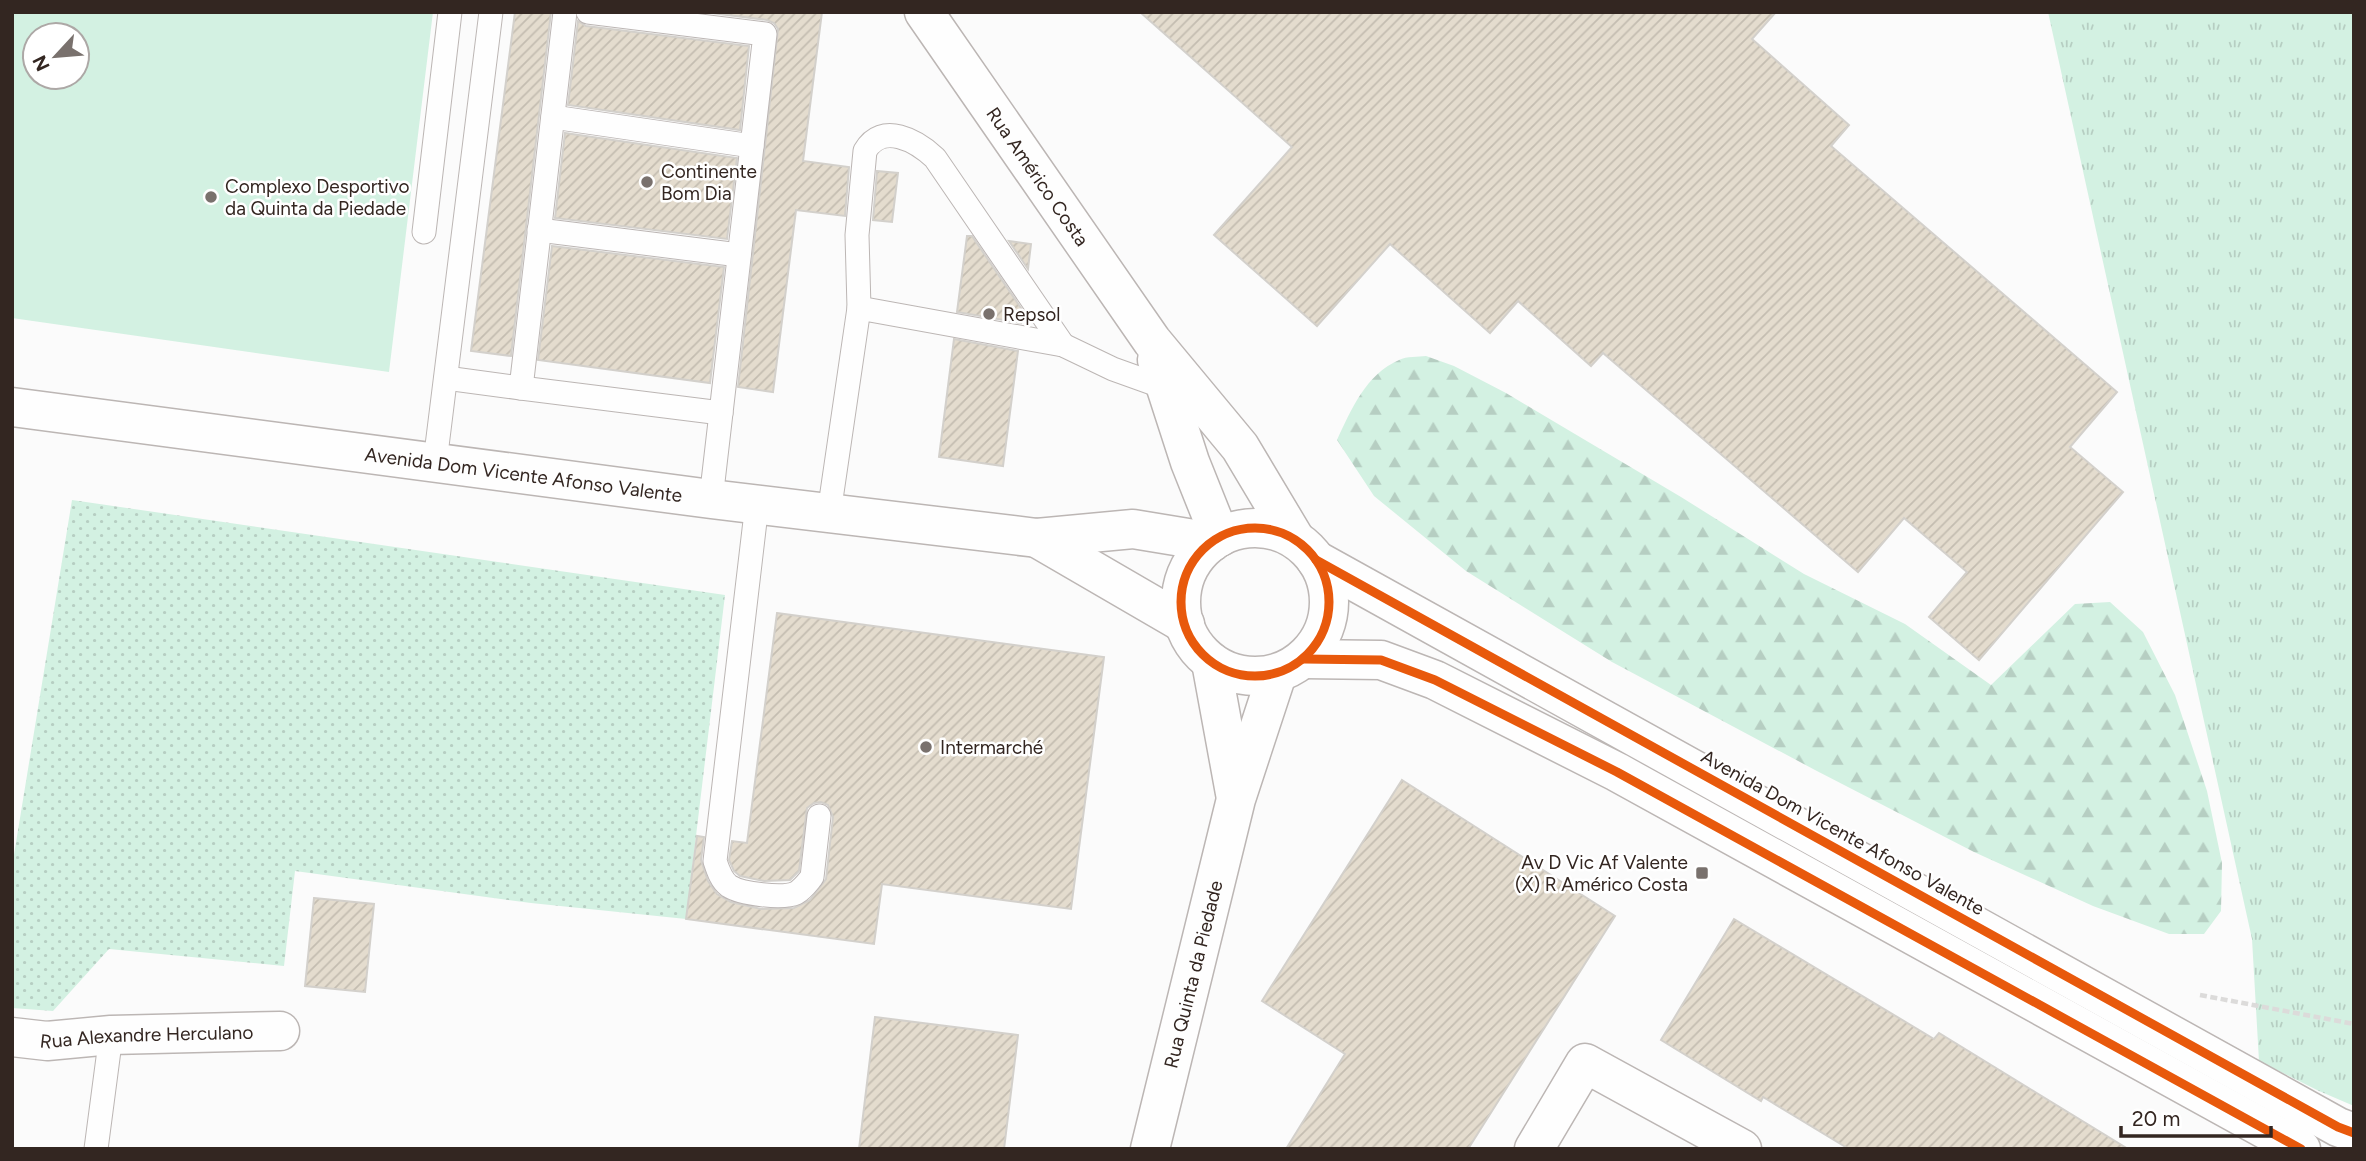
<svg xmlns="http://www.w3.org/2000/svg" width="2366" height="1161" font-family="Figtree,sans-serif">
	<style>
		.grass { fill: url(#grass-dots) }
		.forest { fill: url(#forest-firs) }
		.park { fill: url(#park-tufts) }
		.pitch { fill: #d3f1e2; fill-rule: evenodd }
		.building { fill: url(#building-hatch); stroke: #d3d0cb; stroke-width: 2 }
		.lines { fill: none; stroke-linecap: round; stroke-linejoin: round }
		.service-casing { stroke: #bcb6b4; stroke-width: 25 }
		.minor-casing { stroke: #bcb6b4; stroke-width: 41 }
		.tertiary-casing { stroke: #bcb6b4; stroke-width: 41 }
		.path { stroke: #dcdbda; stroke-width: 4.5; stroke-dasharray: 7 3.5; stroke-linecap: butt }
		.service { stroke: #fefefe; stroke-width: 23 }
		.minor { stroke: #fefefe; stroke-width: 38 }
		.tertiary { stroke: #fefefe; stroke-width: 38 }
		.cycleway-casing { stroke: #fff; stroke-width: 13 }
		.cycleway { stroke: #e8590c; stroke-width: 9 }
		.poi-dot { fill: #79716d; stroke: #fff; stroke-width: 2.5 }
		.labels { text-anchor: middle; stroke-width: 5; stroke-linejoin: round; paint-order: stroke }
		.poi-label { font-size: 19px; fill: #332621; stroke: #fff; text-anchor: start }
		.street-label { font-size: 19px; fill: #332621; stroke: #fff }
	</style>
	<defs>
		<pattern id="grass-dots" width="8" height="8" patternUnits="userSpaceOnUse" patternTransform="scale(1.75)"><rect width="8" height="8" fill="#d3f1e2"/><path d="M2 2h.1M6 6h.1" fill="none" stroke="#b6cec2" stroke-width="1.8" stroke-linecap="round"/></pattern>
		<pattern id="forest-firs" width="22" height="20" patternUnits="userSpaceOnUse" patternTransform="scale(1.75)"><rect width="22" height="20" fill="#d3f1e2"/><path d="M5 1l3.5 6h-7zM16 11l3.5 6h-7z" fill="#b6cec2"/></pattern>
		<pattern id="park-tufts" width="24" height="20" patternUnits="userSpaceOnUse" patternTransform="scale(1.75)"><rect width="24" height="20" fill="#d3f1e2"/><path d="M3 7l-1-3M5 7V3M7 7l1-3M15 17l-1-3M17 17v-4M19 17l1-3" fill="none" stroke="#b6cec2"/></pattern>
		<pattern id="building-hatch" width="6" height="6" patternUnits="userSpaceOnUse" patternTransform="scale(1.75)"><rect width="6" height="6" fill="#e4dcce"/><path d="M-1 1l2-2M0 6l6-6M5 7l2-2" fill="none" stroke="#c4bdb1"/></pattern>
	</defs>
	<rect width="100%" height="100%" fill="#fbfbfb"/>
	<!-- grass -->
	<polygon class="grass" points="72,500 725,595 686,919 531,903 295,871 284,966 109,949 53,1011 12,1008 12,867"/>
	<!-- forest -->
	<path class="forest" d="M1426,356L1454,366L1506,393L1681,497L1804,574L1905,624L1991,685L2075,604L2110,602L2143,632L2175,695L2207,791L2222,863L2221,911L2204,934H2169L2093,906L1974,852L1815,770L1612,662L1466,571L1374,496L1337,440C1351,410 1366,374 1399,360C1407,356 1418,357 1426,356Z"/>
	<!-- park -->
	<polygon class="park" points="2048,12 2354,12 2354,1106 2319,1091 2259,1061 2252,939"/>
	<!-- pitch -->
	<path class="pitch" d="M12,12H433L389,372L12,318ZM35,35H77V77H35Z"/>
	<!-- building -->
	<g class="building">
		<polygon points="515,12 551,12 511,356 471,351"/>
		<polygon points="704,12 822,12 803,161 849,167 845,216 796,210 773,392 738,387 778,29 774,23 767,20"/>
		<polygon points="1140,12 1776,12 1752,39 1849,125 1831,146 2117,392 2070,447 2123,492 1979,660 1929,617 1967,572 1904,518 1858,572 1603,353 1591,366 1518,301 1490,333 1390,244 1317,326 1214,235 1292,147"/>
		<polygon points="578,21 586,26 749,46 740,130 568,105"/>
		<polygon points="565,133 737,158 727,239 555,218"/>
		<polygon points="877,171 898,173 892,222 873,220"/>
		<polygon points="967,236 972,236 1023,311 1021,323 957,312"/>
		<polygon points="1009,241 1031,244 1028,269"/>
		<polygon points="552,246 724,267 710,383 538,360"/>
		<polygon points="954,339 1018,351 1003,466 939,457"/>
		<polygon points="777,613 1104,657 1071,909 882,884 874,944 686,919 697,836 704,837 701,860 708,881 717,894 731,902 761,909 794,908 810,900 826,879 833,817 828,805 821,802 814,803 807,808 799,871 790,880 764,881 740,876 734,871 729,860 732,841 747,843"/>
		<polygon points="1402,780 1615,916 1468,1149 1286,1149 1345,1054 1262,1001"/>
		<polygon points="314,898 374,904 365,992 305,986"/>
		<polygon points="1734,919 1934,1039 1939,1033 2128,1149 1849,1149 1763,1097 1761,1101 1661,1040"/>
		<polygon points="875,1017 1018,1035 1004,1149 859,1149"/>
	</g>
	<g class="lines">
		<defs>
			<g id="service">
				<polyline points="588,12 765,34 711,499"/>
				<polyline points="553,117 752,146"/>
				<polyline points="539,230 739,255"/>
				<polyline points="424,232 450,12"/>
				<path d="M859,308L857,235L865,151C882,121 917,141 935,158L1063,345"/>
				<polyline points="446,378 521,388 565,12"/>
				<polyline points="521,388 721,413"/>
				<polyline points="435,462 491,12"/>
				<path d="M757,504L715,861C718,870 721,880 729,886C741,894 783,899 796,893C803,889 807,883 812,877L819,816"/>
				<polyline points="829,513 859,308 1063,345 1113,369 1166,388"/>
				<polyline points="96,1149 111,1035"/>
			</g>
			<g id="minor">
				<path id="s1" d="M924,12L1152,341L1240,447L1295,539"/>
				<polyline points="1157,360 1190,462 1220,537"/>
				<path id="s2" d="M12,1037L47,1041L111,1035L280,1031"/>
				<polyline points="1534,1149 1585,1063 1742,1149"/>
			</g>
			<g id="tertiary">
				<path id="s3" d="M12,407L711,499L1037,538L1133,529L1212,542"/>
				<circle cx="1255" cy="602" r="74"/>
				<polyline points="1037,538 1185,624"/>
				<polyline points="1316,560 2338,1127 2354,1133"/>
				<polyline points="1304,659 1381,660 1435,680 1617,772 2301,1149"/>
				<polyline points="1211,662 1235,793"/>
				<path id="s4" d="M1150,1149L1236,799L1277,674"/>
			</g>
		</defs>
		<!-- service casing -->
		<use href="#service" class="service-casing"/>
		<!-- minor casing -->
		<use href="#minor" class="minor-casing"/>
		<!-- tertiary casing -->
		<use href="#tertiary" class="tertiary-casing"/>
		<!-- path -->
		<polyline class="path" points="2200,995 2354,1024"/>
		<!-- service -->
		<use href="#service" class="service"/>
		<!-- minor -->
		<use href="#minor" class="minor"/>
		<!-- tertiary -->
		<use href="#tertiary" class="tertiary"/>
		<defs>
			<g id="cycleway">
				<circle cx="1255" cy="602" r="74"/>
				<polyline points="1316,560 2338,1127 2354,1133"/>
				<polyline points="1304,659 1381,660 1435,680 1617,772 2301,1149"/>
			</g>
		</defs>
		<!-- cycleway casing -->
		<use href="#cycleway" class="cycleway-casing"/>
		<!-- cycleway -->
		<use href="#cycleway" class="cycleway"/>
	</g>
	<!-- markers -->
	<g class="poi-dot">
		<circle cx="647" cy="182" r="7"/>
		<circle cx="211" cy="197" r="7"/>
		<circle cx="989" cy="314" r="7"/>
		<circle cx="926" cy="747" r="7"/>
		<rect x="1695" y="866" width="14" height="14" rx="3.5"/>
	</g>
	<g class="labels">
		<!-- poi labels -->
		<g class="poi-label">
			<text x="661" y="178">Continente<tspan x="661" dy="22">Bom Dia</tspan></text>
			<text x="225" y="193">Complexo Desportivo<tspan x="225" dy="22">da Quinta da Piedade</tspan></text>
			<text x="1003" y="321">Repsol</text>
			<text x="940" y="754">Intermarché</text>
			<text x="1688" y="869" text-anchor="end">Av D Vic Af Valente<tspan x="1688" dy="22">(X) R Américo Costa</tspan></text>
		</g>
		<!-- street labels -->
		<g class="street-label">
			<text dy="7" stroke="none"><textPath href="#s1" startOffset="200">Rua Américo Costa</textPath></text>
			<text dy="7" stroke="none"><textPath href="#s3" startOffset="516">Avenida Dom Vicente Afonso Valente</textPath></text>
			<text transform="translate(1843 832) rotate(29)" y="7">Avenida Dom Vicente Afonso Valente</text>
			<text dy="7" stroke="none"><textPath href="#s4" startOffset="180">Rua Quinta da Piedade</textPath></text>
			<text dy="7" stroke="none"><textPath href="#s2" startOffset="135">Rua Alexandre Herculano</textPath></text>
		</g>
	</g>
	<!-- border -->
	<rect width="2366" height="1161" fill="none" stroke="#332621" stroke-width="28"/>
	<!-- north arrow -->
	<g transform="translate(56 56) rotate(244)"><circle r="33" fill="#ffffff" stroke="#ada8a6" stroke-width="2"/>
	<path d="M0-5L12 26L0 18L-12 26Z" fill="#79716d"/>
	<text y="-10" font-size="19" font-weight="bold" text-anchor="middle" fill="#332621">N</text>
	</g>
	<!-- scale -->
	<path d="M2121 1126v10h150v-10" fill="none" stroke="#332621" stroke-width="3.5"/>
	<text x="2132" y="1126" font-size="21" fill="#332621" stroke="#ffffff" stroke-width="5" paint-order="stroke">20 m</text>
</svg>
